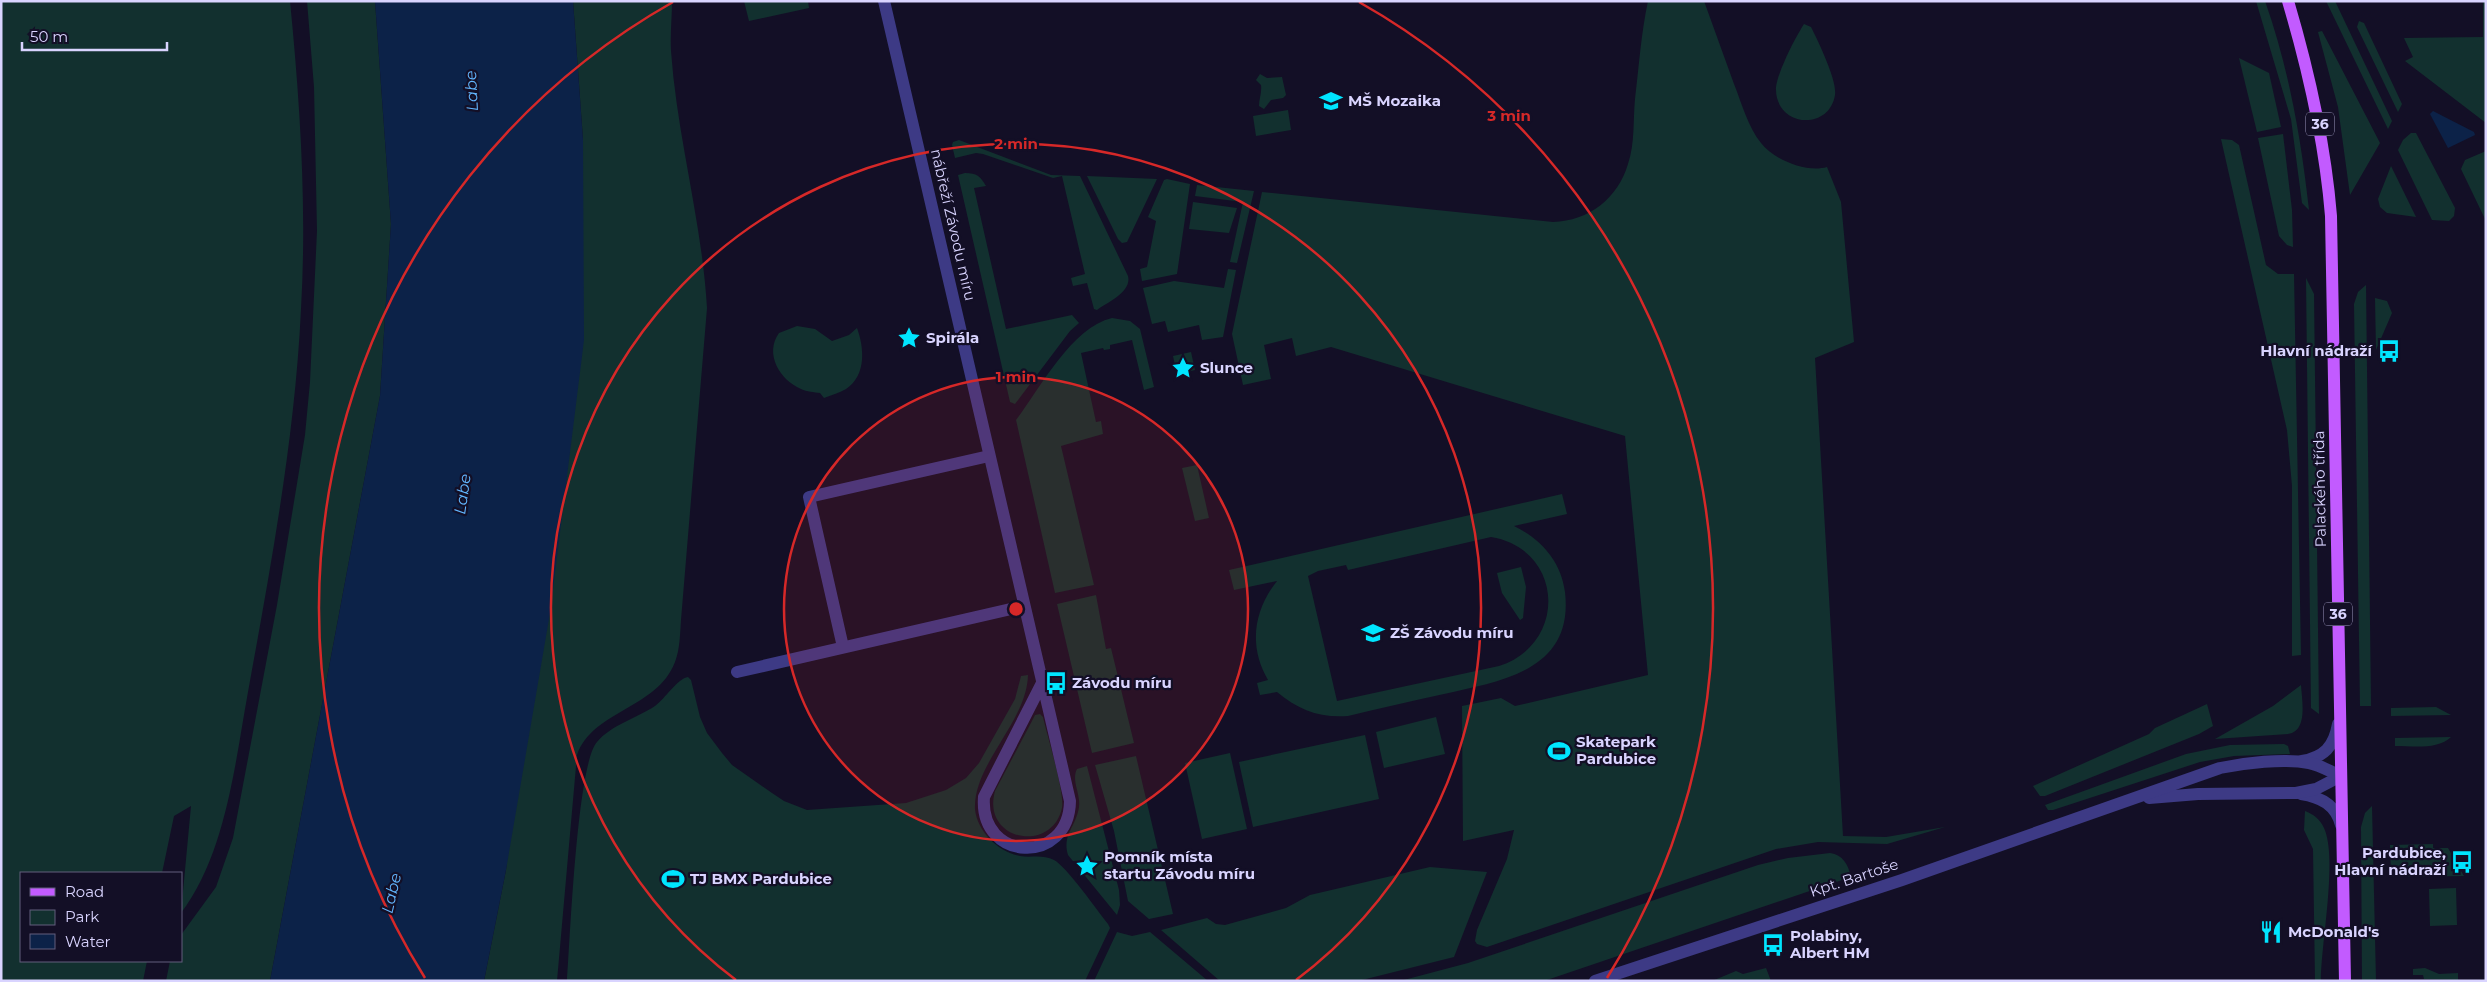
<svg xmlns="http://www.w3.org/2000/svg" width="2487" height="982" font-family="Montserrat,sans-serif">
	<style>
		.green { fill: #12302f; fill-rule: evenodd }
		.water { fill: #0c2248 }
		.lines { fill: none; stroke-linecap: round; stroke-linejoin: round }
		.minor { stroke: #3d3a85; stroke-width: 12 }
		.major { stroke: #c25bff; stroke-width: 12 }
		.ring { fill: none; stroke: #d62828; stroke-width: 2.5 }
		.labels { text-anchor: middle; stroke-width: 4.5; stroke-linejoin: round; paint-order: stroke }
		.shield { fill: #130f26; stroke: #9e99be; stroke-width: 1 }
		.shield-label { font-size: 14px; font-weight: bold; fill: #d9d4ff }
		.poi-label { font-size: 15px; font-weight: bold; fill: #d9d4ff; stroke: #130f26; text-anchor: start }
		.street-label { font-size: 15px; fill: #d9d4ff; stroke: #130f26 }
		.water-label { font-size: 16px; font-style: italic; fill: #62b6ff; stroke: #130f26 }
		.centre { fill: #d62828; stroke: #130f26; stroke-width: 2.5 }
		.ring-label { font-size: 15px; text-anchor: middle; font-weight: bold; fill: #d62828; stroke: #130f26; stroke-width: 4.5; stroke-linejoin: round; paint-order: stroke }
	</style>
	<rect width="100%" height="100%" fill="#130f26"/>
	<!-- green -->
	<g class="green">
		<path d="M1,1H290C300,103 307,206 301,309C295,437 271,565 248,692C235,763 226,854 181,913L191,806L174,816L162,873H21V961H147L143,981H1Z"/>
		<polygon points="307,1 375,1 391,224 380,396 270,981 166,981 170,961 181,961 181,935 216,887 233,838 277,605 305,435 310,382 317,231 314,87"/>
		<path d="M573,1H672C672,18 670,35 671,51C677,137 702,221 707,308L681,620C680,634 680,649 675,662C657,709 593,710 577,755L557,981H484L506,870L583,140Z"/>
		<polygon points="744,1 808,1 809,8 749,21"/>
		<path d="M1648,1H1704C1714,29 1724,56 1734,84C1742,104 1748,127 1761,143C1774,160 1807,173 1827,167L1841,202L1854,342L1815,358L1843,836L1886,837L1945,827L1887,844L1818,842L1776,849L1487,947L1477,944L1475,941L1477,930L1507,859L1514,830L1463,841L1462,706L1501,698L1515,706L1648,675L1625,436L1331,347L1296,356L1292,338L1264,345L1271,379L1243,385L1232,334L1262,192L1553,222C1589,221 1618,198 1628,164C1635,144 1633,120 1635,99C1639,66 1641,34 1648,1Z"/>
		<path d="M2256,1H2265C2289,69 2301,138 2309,210L2302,203L2291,119Z"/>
		<polygon points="2326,1 2335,1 2392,121 2388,129"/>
		<polygon points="2483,1 2486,1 2486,123 2405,61 2413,57 2404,38 2483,37"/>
		<polygon points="2359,21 2364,23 2402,104 2398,112 2357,27"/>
		<path d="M1804,24L1811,27C1818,41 1837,80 1835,95C1829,132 1774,127 1776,87C1778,71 1795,38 1804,24Z"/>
		<polygon points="2322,31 2380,143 2350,195 2338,107 2318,32"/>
		<polygon points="2239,58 2269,73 2281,127 2257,132"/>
		<path d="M1260,74L1267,78L1282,77L1286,95L1283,98L1271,100L1264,109L1259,106C1259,99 1262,93 1261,85L1256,80Z"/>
		<polygon points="1288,110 1291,130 1256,136 1253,116"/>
		<polygon points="2411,133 2416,133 2455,208 2454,216 2449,221 2432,220 2398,150 2403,140"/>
		<polygon points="2283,134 2292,210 2293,247 2287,245 2279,236 2258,138"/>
		<polygon points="2221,139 2232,140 2239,145 2266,265 2278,274 2294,274 2301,655 2292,656 2292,486 2287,430"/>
		<path d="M959,140L1051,175L1080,176L1128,276C1132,292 1108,302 1097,310L1094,309L1087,283L1073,286L1071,278L1085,274L1062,176L1053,178L983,154L976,153L955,158L952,145L953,142Z"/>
		<polygon points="2486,151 2486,221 2461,169 2465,160"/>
		<polygon points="2391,166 2416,217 2387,213 2380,207 2378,199"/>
		<path d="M965,173C977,173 980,176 986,186L974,188L1006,329L1072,315L1079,323L1070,331L1015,404L1010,402L958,175Z"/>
		<polygon points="1087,176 1157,179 1127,242 1122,243 1118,239"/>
		<polygon points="1167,179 1190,184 1177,274 1142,281 1140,269 1147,267 1156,221 1148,217 1164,180"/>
		<polygon points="1197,185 1254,191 1237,263 1230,262 1243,202 1195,196"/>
		<polygon points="1193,202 1237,208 1229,233 1189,229"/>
		<polygon points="1228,269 1236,270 1223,337 1202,340 1199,325 1168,332 1165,321 1152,324 1143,288 1174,281 1224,288"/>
		<polygon points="2306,278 2314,294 2319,714 2311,708"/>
		<polygon points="2366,285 2371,706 2360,706 2354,304 2358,292"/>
		<polygon points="2375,298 2387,301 2392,313 2376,350"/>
		<path d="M1112,318L1130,321L1140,329L1154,387L1144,390L1132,340L1110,345V349L1104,350L1103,348L1081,353L1096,422L1101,421L1103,434L1061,446L1094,585L1055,593L1016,420C1040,388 1072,327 1112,318Z"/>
		<path d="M797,326L815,329L832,341L849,335L857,328C864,347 867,375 846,389C839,393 831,395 824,398L820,393C814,392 807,392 801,389C780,380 764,354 779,333Z"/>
		<polygon points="1191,352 1195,370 1177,375 1173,356"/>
		<polygon points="1197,465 1209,518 1195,521 1182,468"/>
		<path d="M1562,494L1567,514L1514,526C1541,539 1561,561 1565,592C1574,671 1501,681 1444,694C1412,701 1380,708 1348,716C1319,718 1299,710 1277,692L1260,695L1257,683L1268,680C1248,646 1254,610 1277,581L1234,590L1229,570ZM1491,537C1564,549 1568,644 1499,666L1337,701L1308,576L1318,571L1346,565L1348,570Z"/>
		<polygon points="1521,567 1526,587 1523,618 1520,620 1502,593 1497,573"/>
		<polygon points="1096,595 1106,649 1111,648 1134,743 1092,753 1057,604"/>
		<path d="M1028,675C1027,722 973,764 975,809C977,831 998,852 1020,856C1031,858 1043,854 1054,860C1066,866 1097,910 1108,924L1110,928L1085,981H567C570,941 577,764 597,742C611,725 637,718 655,706C665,699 678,678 688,677L691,680L700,717L707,733L722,753L732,765L772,793L784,801L807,810L906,803L946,790L966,778L979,763L1015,699L1021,676Z"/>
		<path d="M2301,685C2302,701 2308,731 2288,734L2215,739L2273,706Z"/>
		<polygon points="2207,704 2213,726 2199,734 2045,796 2040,796 2033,786 2149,734 2155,728"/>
		<polygon points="2436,707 2451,715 2391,716 2391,708"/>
		<path d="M1040,714L1043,717C1047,735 1065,793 1062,808C1052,854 981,841 995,791L1033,719L1035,715Z"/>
		<polygon points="1436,717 1445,754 1384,768 1376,732"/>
		<polygon points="1365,735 1379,799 1253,827 1239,762"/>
		<path d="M2451,737C2437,750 2414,746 2395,746V738Z"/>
		<polygon points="2284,744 2288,746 2290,754 2234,756 2200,762 2053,810 2048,810 2045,805 2186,754 2230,745"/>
		<polygon points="1230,753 1247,829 1202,839 1185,763"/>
		<polygon points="1136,756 1173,914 1149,919 1128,901 1114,831 1095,765"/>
		<path d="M1087,766L1119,890L1120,905L1117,915L1068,855C1062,834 1076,827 1079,807C1081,795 1071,780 1077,769Z"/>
		<polygon points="2372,806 2376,981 2362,981 2361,827 2365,813"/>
		<path d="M2305,811C2313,814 2320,819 2324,828C2338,859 2321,943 2321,981H2315L2313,849L2304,830Z"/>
		<polygon points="2433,844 2433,848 2448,848 2464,876 2391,877 2390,845"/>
		<path d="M1830,853C1843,855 1848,864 1851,877L1544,981H1400L1468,963L1758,865L1788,858Z"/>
		<polygon points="1430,867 1487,872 1454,957 1358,981 1220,981 1161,930 1207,918 1216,924 1225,925 1286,908 1310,895"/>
		<polygon points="2456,888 2457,925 2430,926 2429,889"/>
		<polygon points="1117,932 1132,936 1150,932 1208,981 1094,981"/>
		<polygon points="1766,968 1771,981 1712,981 1736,971 1743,974"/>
		<polygon points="2425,968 2439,974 2458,973 2458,980 2424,979 2423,975 2413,975 2413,969"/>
	</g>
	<!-- water -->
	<g class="water">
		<polygon points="375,1 573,1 583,140 584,340 550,613 506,870 484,981 270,981 380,396 391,224"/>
		<polygon points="2433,111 2474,132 2475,135 2448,148 2430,114"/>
	</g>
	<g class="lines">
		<!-- minor -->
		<g class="minor">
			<path d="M884,1L1070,801C1069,866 979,862 984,797L1042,683"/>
			<polyline points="843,647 809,497 989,456"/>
			<polyline points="737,672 1024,606"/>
			<path d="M2302,761C2324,757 2334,747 2338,724"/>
			<path d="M2301,794C2321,797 2336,805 2341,825"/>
			<polyline points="2149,798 2198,794 2296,793 2316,789 2341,776"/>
			<path d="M1595,981L1902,880L2220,768C2244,763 2284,758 2309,763C2320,765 2331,772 2341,776"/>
		</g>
		<!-- major -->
		<path class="major" d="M2288,1C2309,72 2325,142 2331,216L2345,981"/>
	</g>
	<!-- distance rings -->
	<circle cx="1016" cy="609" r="232" fill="#d62828" fill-opacity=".12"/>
	<g class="ring">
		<circle cx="1016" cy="609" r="232"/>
		<path d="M736 980A465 465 0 1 1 1296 980"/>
		<path d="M425 978A697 697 0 0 1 673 2M1359 2A697 697 0 0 1 1607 978"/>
	</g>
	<!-- icons -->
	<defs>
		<symbol id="school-bare" viewBox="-9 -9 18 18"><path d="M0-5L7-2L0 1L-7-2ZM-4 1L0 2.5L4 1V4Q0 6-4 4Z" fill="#00e5ff" stroke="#130f26" stroke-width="2.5" paint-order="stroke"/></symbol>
		<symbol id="sight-bare" viewBox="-9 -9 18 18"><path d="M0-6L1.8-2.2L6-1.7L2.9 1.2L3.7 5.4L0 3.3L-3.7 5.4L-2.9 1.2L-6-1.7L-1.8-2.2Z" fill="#00e5ff" stroke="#130f26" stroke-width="2.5" paint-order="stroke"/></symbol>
		<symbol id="bus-bare" viewBox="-9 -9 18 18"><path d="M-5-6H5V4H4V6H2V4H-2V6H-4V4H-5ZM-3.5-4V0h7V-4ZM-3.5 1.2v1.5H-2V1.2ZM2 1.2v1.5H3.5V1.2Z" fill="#00e5ff" stroke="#130f26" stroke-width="2.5" paint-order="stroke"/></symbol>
		<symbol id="stadium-bare" viewBox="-9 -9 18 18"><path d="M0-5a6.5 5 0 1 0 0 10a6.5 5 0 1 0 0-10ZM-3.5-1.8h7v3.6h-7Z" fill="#00e5ff" stroke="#130f26" stroke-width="2.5" paint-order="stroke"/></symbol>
		<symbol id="restaurant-bare" viewBox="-9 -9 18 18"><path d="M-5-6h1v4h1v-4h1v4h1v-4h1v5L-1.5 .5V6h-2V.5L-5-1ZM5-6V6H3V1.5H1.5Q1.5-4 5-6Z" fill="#00e5ff" stroke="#130f26" stroke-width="2.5" paint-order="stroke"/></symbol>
	</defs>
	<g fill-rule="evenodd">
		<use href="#school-bare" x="1315" y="85" width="32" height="32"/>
		<use href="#sight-bare" x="893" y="322" width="32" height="32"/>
		<use href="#bus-bare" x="2373" y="335" width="32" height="32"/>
		<use href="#sight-bare" x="1167" y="352" width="32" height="32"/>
		<use href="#school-bare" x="1357" y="617" width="32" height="32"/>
		<use href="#bus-bare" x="1040" y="667" width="32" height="32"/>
		<use href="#stadium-bare" x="1543" y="735" width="32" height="32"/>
		<use href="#bus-bare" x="2446" y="846" width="32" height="32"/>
		<use href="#sight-bare" x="1071" y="850" width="32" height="32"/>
		<use href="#stadium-bare" x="657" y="863" width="32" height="32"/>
		<use href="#restaurant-bare" x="2255" y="916" width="32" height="32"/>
		<use href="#bus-bare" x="1757" y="929" width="32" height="32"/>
	</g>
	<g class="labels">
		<!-- shield labels -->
		<g class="shield">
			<rect x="2306" y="112.5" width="28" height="23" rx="4"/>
			<rect x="2324" y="602.5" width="28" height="23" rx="4"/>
		</g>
		<g class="shield-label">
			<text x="2320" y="129">36</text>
			<text x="2338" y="619">36</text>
		</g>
		<!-- poi labels -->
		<g class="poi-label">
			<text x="1348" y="106">MŠ Mozaika</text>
			<text x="926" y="343">Spirála</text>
			<text x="2372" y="356" text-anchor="end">Hlavní nádraží</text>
			<text x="1200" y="373">Slunce</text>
			<text x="1390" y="638">ZŠ Závodu míru</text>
			<text x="1072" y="688">Závodu míru</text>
			<text x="1576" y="747">Skatepark<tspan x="1576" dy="17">Pardubice</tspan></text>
			<text x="2446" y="858" text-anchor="end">Pardubice,<tspan x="2446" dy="17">Hlavní nádraží</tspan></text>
			<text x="1104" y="862">Pomník místa<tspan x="1104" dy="17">startu Závodu míru</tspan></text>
			<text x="690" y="884">TJ BMX Pardubice</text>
			<text x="2288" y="937">McDonald's</text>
			<text x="1790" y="941">Polabiny,<tspan x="1790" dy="17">Albert HM</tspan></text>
		</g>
		<!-- street labels -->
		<g class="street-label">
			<text transform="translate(953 225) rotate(77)" y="5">nábřeží Závodu míru</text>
			<text transform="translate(2320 489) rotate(-91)" y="5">Palackého třída</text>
			<text transform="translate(1854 878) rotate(-18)" y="5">Kpt. Bartoše</text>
		</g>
		<!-- water labels -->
		<g class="water-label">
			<text transform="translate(471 91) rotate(-93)" y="6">Labe</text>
			<text transform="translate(462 494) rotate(-82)" y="6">Labe</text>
			<text transform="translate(391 893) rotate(-77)" y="6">Labe</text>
		</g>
	</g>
	<circle cx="1016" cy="609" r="8" class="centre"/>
	<g class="ring-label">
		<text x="1509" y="121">3 min</text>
		<text x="1016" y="149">2 min</text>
		<text x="1016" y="382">1 min</text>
	</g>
	<!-- border -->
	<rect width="2487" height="982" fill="none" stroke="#d9d4ff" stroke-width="5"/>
	<!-- legend -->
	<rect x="20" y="872" width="162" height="90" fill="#130f26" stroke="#625e7d"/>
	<rect x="30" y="888" width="25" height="8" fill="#c25bff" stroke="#625e7d"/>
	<text x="65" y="897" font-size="15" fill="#d9d4ff">Road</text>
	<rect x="30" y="910" width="25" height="15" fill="#12302f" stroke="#625e7d"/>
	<text x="65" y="922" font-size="15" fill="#d9d4ff">Park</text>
	<rect x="30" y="934" width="25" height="15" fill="#0c2248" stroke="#625e7d"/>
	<text x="65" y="947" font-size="15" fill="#d9d4ff">Water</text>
	<!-- scale -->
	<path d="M22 42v8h145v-8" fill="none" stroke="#d9d4ff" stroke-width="2.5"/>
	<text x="30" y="42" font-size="15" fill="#d9d4ff" stroke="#130f26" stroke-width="4" paint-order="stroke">50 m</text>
</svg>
